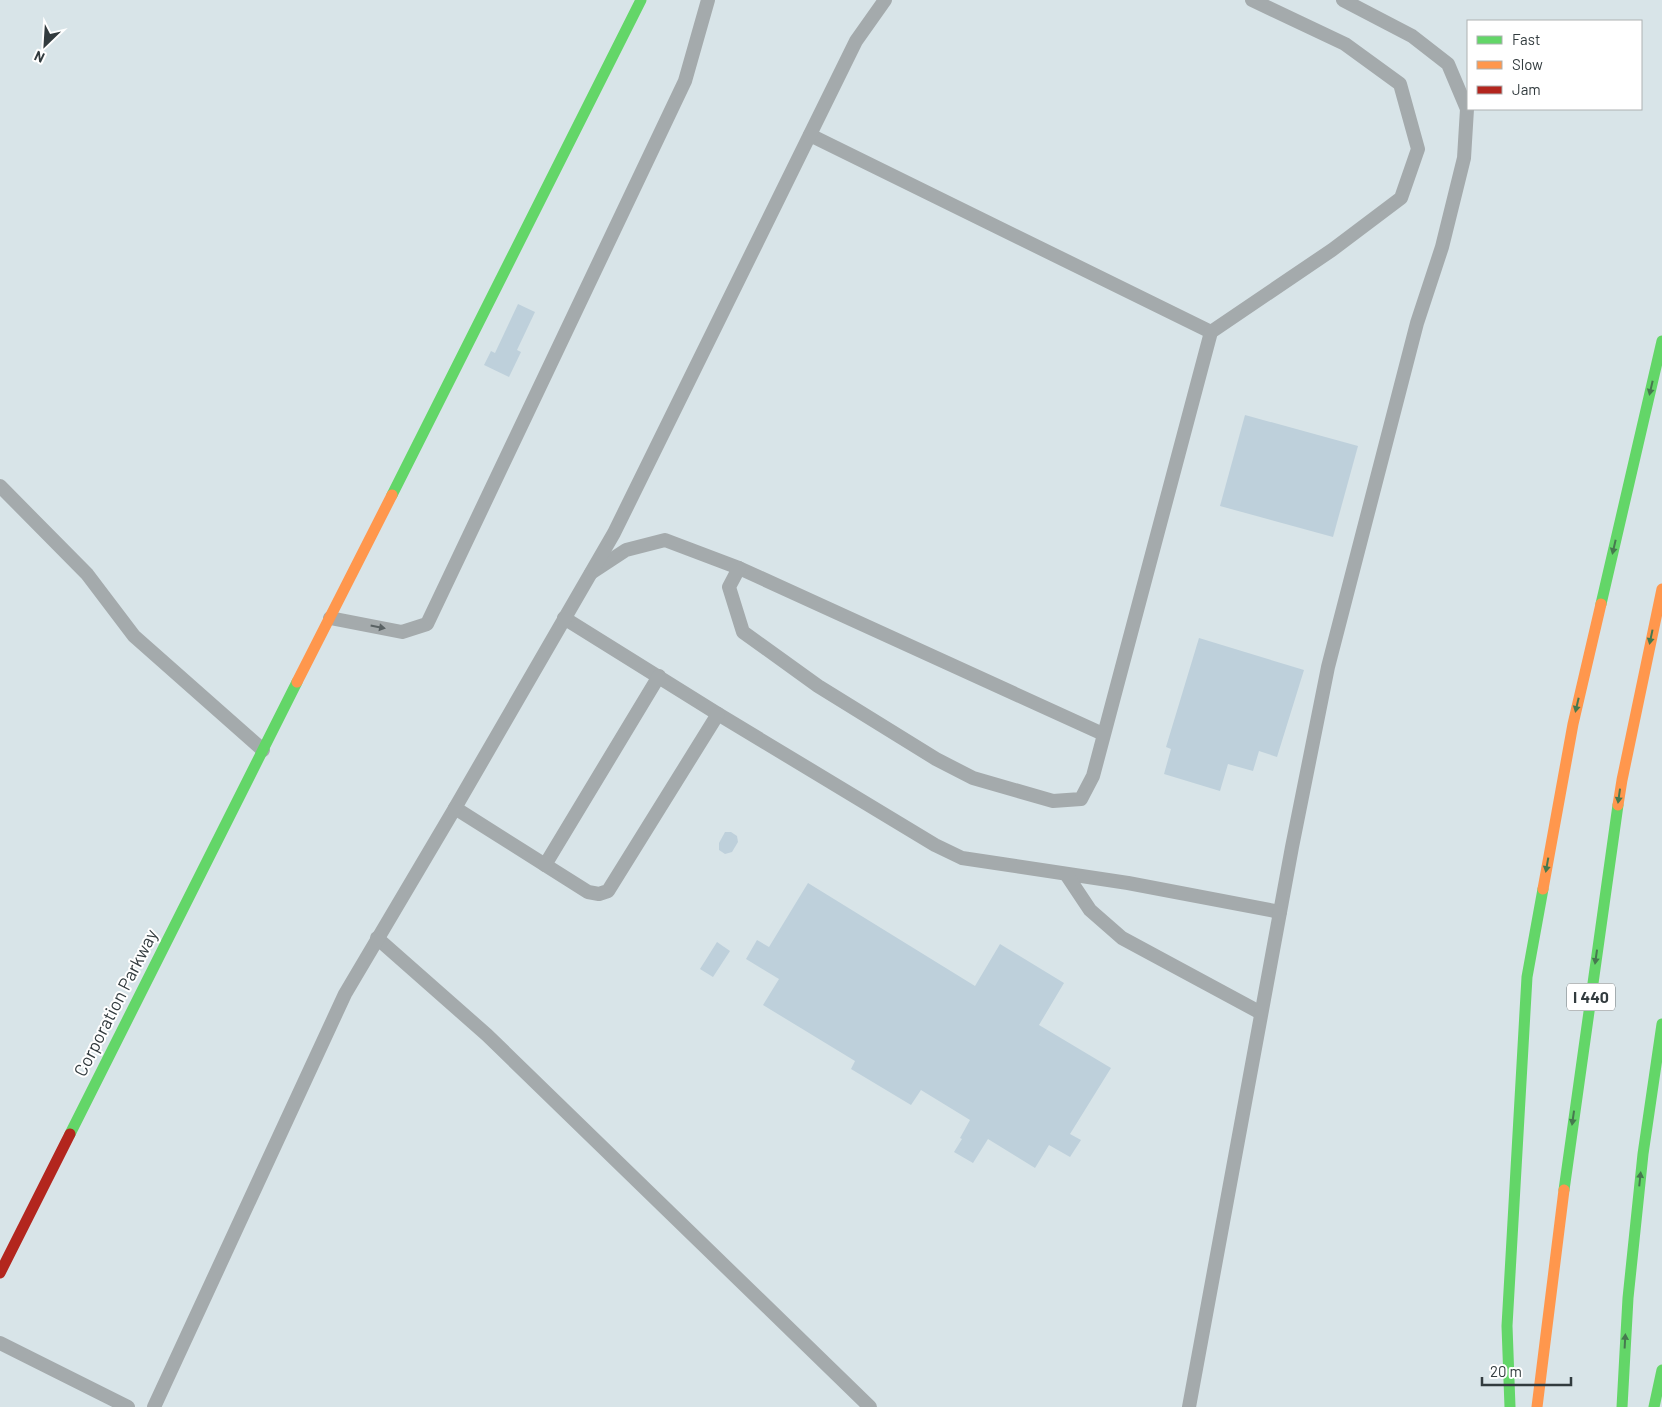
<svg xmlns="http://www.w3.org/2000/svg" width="1662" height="1407" font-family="Barlow,sans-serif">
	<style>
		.building { fill: #bed0db }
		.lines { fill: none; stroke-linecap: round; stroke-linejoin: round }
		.lane { stroke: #a4aaac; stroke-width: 14 }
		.fast { stroke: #63d668; stroke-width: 11 }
		.slow { stroke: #ff974d; stroke-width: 11 }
		.jam { stroke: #b3261e; stroke-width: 11 }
		.oneway { fill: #46794f }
		.oneway2 { fill: #5a6264 }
		.labels { text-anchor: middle; stroke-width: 4; stroke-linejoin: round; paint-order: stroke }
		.shield { fill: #fff; stroke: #707678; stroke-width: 1 }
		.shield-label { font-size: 16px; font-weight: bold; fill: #323b3e }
		.street-label { font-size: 18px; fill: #323b3e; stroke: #fff }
	</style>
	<rect width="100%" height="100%" fill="#d8e4e8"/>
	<!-- building -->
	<g class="building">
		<polygon points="518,304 535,312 517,350 521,352 509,377 484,365 491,351 495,353"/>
		<polygon points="1245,415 1358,446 1333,537 1220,506"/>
		<polygon points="1199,638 1304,670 1277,757 1259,751 1253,771 1228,764 1220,791 1164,774 1171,749 1166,747"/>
		<polygon points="725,832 731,832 737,836 738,842 732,852 725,854 719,850 719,843"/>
		<polygon points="808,883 975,986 1000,944 1064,983 1039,1025 1111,1068 1070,1134 1081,1140 1070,1157 1049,1145 1035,1168 988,1139 973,1163 954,1152 962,1139 960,1138 970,1120 921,1090 911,1105 851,1069 855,1061 763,1005 779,979 746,959 757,940 769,947"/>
		<polygon points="717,942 730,951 713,977 700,969"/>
	</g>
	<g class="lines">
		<!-- lane -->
		<g class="lane">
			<polyline points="810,135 1211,332"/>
			<polyline points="0,486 87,574 134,636 263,750"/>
			<polyline points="739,568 1103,734"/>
			<polyline points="591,573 626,550 665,540 739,568 729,587 743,632 818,686 936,759 973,778 1053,801 1081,799 1093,776 1211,332 1332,250 1401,198 1418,149 1400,84 1345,44 1252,0"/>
			<polyline points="330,618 402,632 427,624 685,81 708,0"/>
			<polyline points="564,618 718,714 935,845 962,858 1128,883 1280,912"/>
			<polyline points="455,808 588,892 599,894 608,891 718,714"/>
			<polyline points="545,865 659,676"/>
			<polyline points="1066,874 1090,910 1122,938 1261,1013"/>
			<polyline points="377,938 487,1035 870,1407"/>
			<polyline points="0,1343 128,1407"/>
			<polyline points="154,1407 345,994 455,808 614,533 856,41 885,0"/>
			<polyline points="1189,1407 1292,847 1328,667 1417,323 1442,247 1464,158 1467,109 1448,64 1412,36 1343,0"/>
		</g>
		<!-- fast -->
		<g class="fast">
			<polyline points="392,495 641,0"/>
			<polyline points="1601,604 1662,341"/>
			<polyline points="70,1134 297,682"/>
			<polyline points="1564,1190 1618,805"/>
			<polyline points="1510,1407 1507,1326 1527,977 1543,889"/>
			<polyline points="1622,1407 1628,1298 1643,1154 1662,1024"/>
			<polyline points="1654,1407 1662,1370"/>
		</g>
		<!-- slow -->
		<g class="slow">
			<polyline points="297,682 392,495"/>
			<polyline points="1618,805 1622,780 1662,589"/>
			<polyline points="1543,889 1573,724 1601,604"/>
			<polyline points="1537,1407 1564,1190"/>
		</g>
		<!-- jam -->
		<polyline class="jam" points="0,1273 70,1134"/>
	</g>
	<!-- one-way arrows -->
	<defs><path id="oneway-solid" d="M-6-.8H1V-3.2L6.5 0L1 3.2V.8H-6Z" transform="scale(1.25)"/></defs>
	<g class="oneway">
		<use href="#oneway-solid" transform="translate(1651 388) rotate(103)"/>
		<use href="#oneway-solid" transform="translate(1614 547) rotate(103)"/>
		<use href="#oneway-solid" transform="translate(1651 637) rotate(102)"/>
		<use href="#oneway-solid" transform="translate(1577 705) rotate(103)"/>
		<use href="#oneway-solid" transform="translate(1619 796) rotate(98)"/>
		<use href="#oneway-solid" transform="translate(1547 865) rotate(100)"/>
		<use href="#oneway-solid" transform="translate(1596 957) rotate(98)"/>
		<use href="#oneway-solid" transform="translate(1573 1118) rotate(98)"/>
		<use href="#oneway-solid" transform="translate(1640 1179) rotate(-84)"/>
		<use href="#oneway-solid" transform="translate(1625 1341) rotate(-87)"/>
	</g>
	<use class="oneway2" href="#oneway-solid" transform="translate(378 627) rotate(11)"/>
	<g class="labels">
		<!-- shield labels -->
		<rect class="shield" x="1567" y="983.5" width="48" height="27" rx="4"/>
		<g class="shield-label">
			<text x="1591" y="1003">I 440</text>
		</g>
		<!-- street labels -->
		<g class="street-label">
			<text transform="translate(116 1003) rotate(-63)" y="6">Corporation Parkway</text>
		</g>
	</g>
	<!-- legend -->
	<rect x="1467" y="20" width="175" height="90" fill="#ffffff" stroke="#adb1b2"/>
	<rect x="1477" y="36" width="25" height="8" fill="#63d668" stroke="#adb1b2"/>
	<text x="1512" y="45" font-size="15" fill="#323b3e">Fast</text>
	<rect x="1477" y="61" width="25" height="8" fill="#ff974d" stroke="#adb1b2"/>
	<text x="1512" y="70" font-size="15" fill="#323b3e">Slow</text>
	<rect x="1477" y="86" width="25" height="8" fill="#b3261e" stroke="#adb1b2"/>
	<text x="1512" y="95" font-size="15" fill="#323b3e">Jam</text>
	<!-- north arrow -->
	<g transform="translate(45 45) rotate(205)" stroke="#ffffff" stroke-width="4" paint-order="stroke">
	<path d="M0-4L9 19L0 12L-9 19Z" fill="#323b3e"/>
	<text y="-8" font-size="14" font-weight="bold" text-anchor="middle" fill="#323b3e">N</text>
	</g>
	<!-- scale -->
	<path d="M1482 1377v8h89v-8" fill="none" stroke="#323b3e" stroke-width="2.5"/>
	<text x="1490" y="1377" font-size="15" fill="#323b3e" stroke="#ffffff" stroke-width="4" paint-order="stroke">20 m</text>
</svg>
